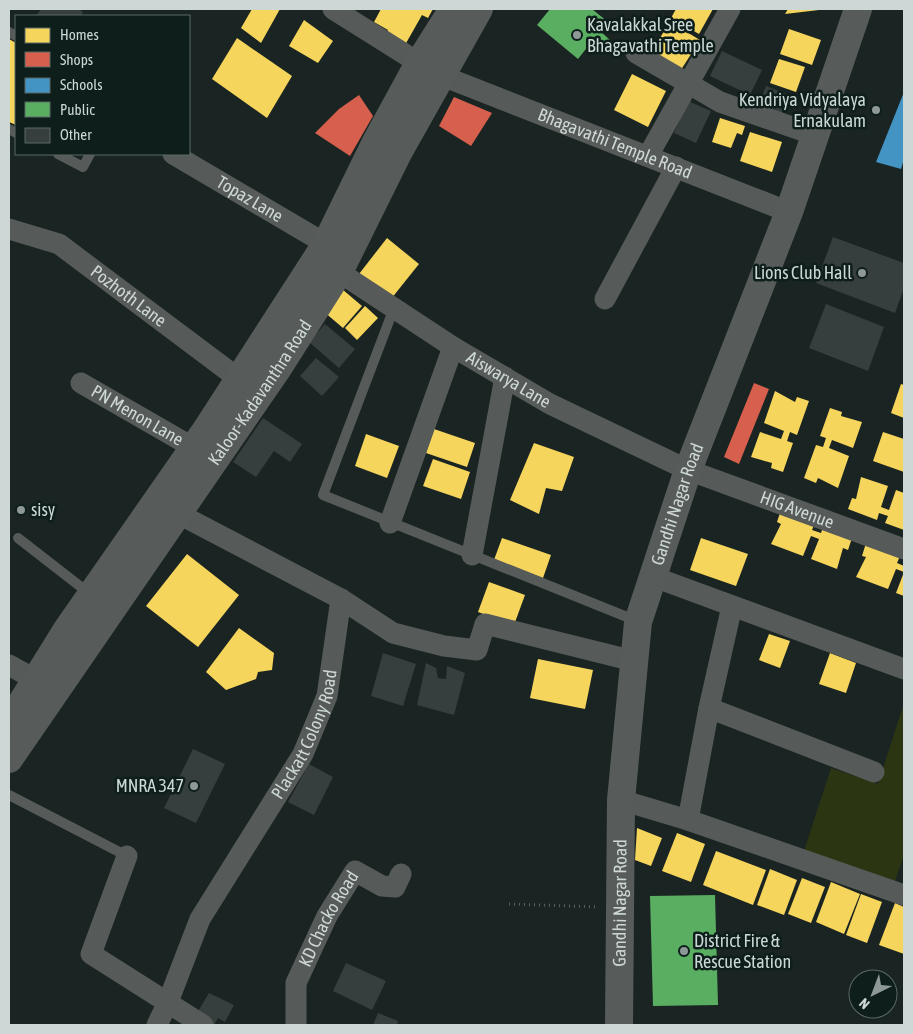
<svg xmlns="http://www.w3.org/2000/svg" width="913" height="1034" font-family="'Asap Condensed',sans-serif">
	<style>
		.green { fill: #2c3511 }
		.homes { fill: #f6d55c }
		.shops { fill: #d6604d }
		.schools { fill: #4393c3 }
		.public { fill: #5aae61 }
		.building { fill: #373e3e }
		.lines { fill: none; stroke-linecap: round; stroke-linejoin: round }
		.path { stroke: #5b5f5e; stroke-width: 3; stroke-dasharray: 1 4; stroke-linecap: butt }
		.lane { stroke: #565a58; stroke-width: 10 }
		.street { stroke: #565a58; stroke-width: 21 }
		.secondary { stroke: #575c5a; stroke-width: 28 }
		.poi-dot { fill: #8e9997; stroke: #0d1e1b; stroke-width: 2 }
		.labels { text-anchor: middle; stroke-width: 5; stroke-linejoin: round; paint-order: stroke }
		.poi-label { font-size: 18px; fill: #cdd8d6; stroke: #0d1e1b; text-anchor: start }
		.street-label { font-size: 18px; fill: #cdd8d6; stroke: #0d1e1b }
	</style>
	<rect width="100%" height="100%" fill="#1a2422"/>
	<!-- green -->
	<polygon class="green" points="904,703 904,855 895,881 804,851 831,768 878,784"/>
	<!-- homes -->
	<g class="homes">
		<polygon points="252,9 280,9 261,43 241,28"/>
		<polygon points="381,9 433,9 428,18 422,15 405,45 386,34 388,30 374,22"/>
		<polygon points="676,9 713,9 699,34 671,18"/>
		<polygon points="788,9 819,9 819,10 785,14"/>
		<polygon points="304,20 333,41 318,63 289,46"/>
		<polygon points="670,22 700,40 679,73 649,55"/>
		<polygon points="789,29 821,40 812,65 780,54"/>
		<polygon points="237,38 292,76 267,118 212,79"/>
		<polygon points="9,39 16,43 16,125 9,122"/>
		<polygon points="779,59 805,67 796,92 770,83"/>
		<polygon points="632,74 666,91 648,127 614,110"/>
		<polygon points="720,118 745,126 742,135 737,133 731,148 712,142"/>
		<polygon points="750,132 782,142 772,172 740,161"/>
		<polygon points="387,238 419,264 391,299 359,274"/>
		<polygon points="342,289 362,306 343,328 323,311"/>
		<polygon points="365,306 378,318 357,340 345,328"/>
		<polygon points="901,384 904,385 904,418 891,413"/>
		<polygon points="775,391 795,402 797,397 809,401 797,435 790,432 787,441 793,443 783,472 771,468 772,463 751,457 760,432 781,439 784,431 764,423"/>
		<polygon points="830,408 842,412 841,416 862,422 853,448 832,440 829,448 849,456 838,488 818,478 816,483 804,478 816,445 823,447 826,438 820,436"/>
		<polygon points="434,429 475,443 467,467 426,453"/>
		<polygon points="883,432 904,439 904,472 873,461"/>
		<polygon points="366,434 399,446 387,478 355,466"/>
		<polygon points="534,443 574,457 562,491 546,488 539,514 510,500"/>
		<polygon points="433,459 470,472 461,499 423,486"/>
		<polygon points="861,477 888,486 881,507 889,510 896,490 904,493 904,530 885,523 888,516 879,513 877,520 848,509 852,498 856,499"/>
		<polygon points="781,510 815,523 812,530 821,533 823,527 852,538 848,550 843,548 837,569 811,559 819,539 811,536 803,556 771,544 781,524 777,522"/>
		<polygon points="502,538 551,555 543,578 494,560"/>
		<polygon points="701,538 748,554 736,586 690,570"/>
		<polygon points="866,543 900,556 897,563 904,566 904,596 896,593 904,572 896,569 888,589 856,577 866,557 862,556"/>
		<polygon points="187,554 239,595 198,647 146,606"/>
		<polygon points="489,582 525,595 514,625 478,612"/>
		<polygon points="239,628 274,653 272,670 258,672 256,679 226,690 206,672"/>
		<polygon points="769,634 790,641 780,668 759,660"/>
		<polygon points="830,653 856,663 846,693 819,684"/>
		<polygon points="538,659 593,670 585,709 530,698"/>
		<polygon points="637,828 662,838 651,866 635,860"/>
		<polygon points="677,833 705,844 691,882 662,871"/>
		<polygon points="716,851 766,870 753,905 703,885"/>
		<polygon points="770,869 797,880 784,915 757,905"/>
		<polygon points="802,878 825,887 811,923 788,914"/>
		<polygon points="831,882 860,894 844,934 816,922"/>
		<polygon points="861,894 882,902 867,943 846,935"/>
		<polygon points="895,903 904,907 904,954 879,945"/>
	</g>
	<!-- shops -->
	<g class="shops">
		<polygon points="359,95 373,116 350,156 315,133 339,109"/>
		<polygon points="454,97 492,113 471,146 439,126"/>
		<polygon points="754,383 769,389 739,464 724,457"/>
	</g>
	<!-- schools -->
	<polygon class="schools" points="904,92 904,159 901,169 876,162"/>
	<!-- public -->
	<g class="public">
		<polygon points="550,9 592,9 608,22 600,31 610,40 599,53 589,45 578,59 537,25"/>
		<polygon points="715,895 718,1005 653,1006 650,896"/>
	</g>
	<!-- building -->
	<g class="building">
		<polygon points="41,9 79,9 83,12 81,16 36,16"/>
		<polygon points="722,51 762,70 750,95 710,76"/>
		<polygon points="766,86 789,95 781,118 757,109"/>
		<polygon points="688,101 711,111 696,143 674,133"/>
		<polygon points="833,237 904,263 904,288 895,313 816,283"/>
		<polygon points="826,304 884,327 868,371 809,348"/>
		<polygon points="325,324 355,349 339,368 309,342"/>
		<polygon points="316,358 339,377 322,396 300,376"/>
		<polygon points="263,418 302,444 290,462 274,451 256,477 233,462"/>
		<polygon points="383,653 416,664 403,706 371,696"/>
		<polygon points="426,663 436,668 438,678 446,679 447,666 465,673 454,715 417,705"/>
		<polygon points="193,749 225,764 196,823 164,808"/>
		<polygon points="309,764 333,777 314,815 288,802"/>
		<polygon points="346,963 386,981 372,1010 333,991"/>
		<polygon points="209,993 234,1005 225,1022 218,1018 214,1025 197,1013"/>
		<polygon points="378,1013 398,1021 397,1025 373,1025"/>
	</g>
	<g class="lines">
		<!-- path -->
		<polyline class="path" points="509,904 599,907"/>
		<!-- lane -->
		<g class="lane">
			<polyline points="9,32 16,36"/>
			<polyline points="9,129 16,133"/>
			<polyline points="58,154 83,167 90,154"/>
			<polyline points="394,308 323,495 637,621"/>
			<polyline points="18,538 90,594"/>
			<polyline points="9,795 127,856"/>
		</g>
		<!-- street -->
		<g class="street">
			<polyline points="333,9 419,63"/>
			<polyline points="636,53 720,102 815,135"/>
			<path id="s1" d="M440,75L789,212"/>
			<path id="s2" d="M173,154L326,244"/>
			<polyline points="648,156 730,9"/>
			<path id="s3" d="M9,229L59,244L239,379"/>
			<path id="s4" d="M339,272L453,347L550,404L688,470L904,549"/>
			<polyline points="605,299 676,167"/>
			<path id="s5" d="M81,383L194,448"/>
			<polyline points="177,513 341,599 393,633 444,646 477,650 485,624 634,661"/>
			<polyline points="390,523 453,347"/>
			<polyline points="472,555 505,377"/>
			<polyline points="654,577 904,669"/>
			<polyline points="9,665 36,680"/>
			<polyline points="709,708 874,772"/>
			<polyline points="621,800 688,820 904,895"/>
			<polyline points="688,820 709,708 732,606"/>
			<polyline points="127,856 91,954 203,1025"/>
			<path id="s6" d="M157,1025L168,1002L200,919L303,754L327,696L341,599"/>
			<path id="s7" d="M296,1025V983L327,916L355,871L382,886L395,887L401,874"/>
		</g>
		<!-- secondary -->
		<g class="secondary">
			<polyline points="9,723 66,631 206,430 326,244 376,142 419,63 453,9"/>
			<path id="s8" d="M9,759L278,368L339,272L398,153L479,9"/>
			<path id="s9" d="M619,1025L621,800L638,622L688,470L789,212L858,9"/>
		</g>
	</g>
	<!-- markers -->
	<g class="poi-dot">
		<circle cx="577" cy="35" r="5"/>
		<circle cx="876" cy="110" r="5"/>
		<circle cx="862" cy="273" r="5"/>
		<circle cx="21" cy="510" r="5"/>
		<circle cx="194" cy="786" r="5"/>
		<circle cx="684" cy="951" r="5"/>
	</g>
	<g class="labels">
		<!-- poi labels -->
		<g class="poi-label">
			<text x="587" y="31">Kavalakkal Sree<tspan x="587" dy="21">Bhagavathi Temple</tspan></text>
			<text x="866" y="106" text-anchor="end">Kendriya Vidyalaya<tspan x="866" dy="21">Ernakulam</tspan></text>
			<text x="852" y="279" text-anchor="end">Lions Club Hall</text>
			<text x="31" y="516">sisy</text>
			<text x="184" y="792" text-anchor="end">MNRA 347</text>
			<text x="694" y="947">District Fire &amp;<tspan x="694" dy="21">Rescue Station</tspan></text>
		</g>
		<!-- street labels -->
		<g class="street-label">
			<text dy="6" stroke="none"><textPath href="#s1" startOffset="188">Bhagavathi Temple Road</textPath></text>
			<text dy="6" stroke="none"><textPath href="#s2" startOffset="89">Topaz Lane</textPath></text>
			<text dy="6" stroke="none"><textPath href="#s3" startOffset="139">Pozhoth Lane</textPath></text>
			<text dy="6" stroke="none"><textPath href="#s4" startOffset="201">Aiswarya Lane</textPath></text>
			<text dy="6" stroke="none"><textPath href="#s8" startOffset="444">Kaloor-Kadavanthra Road</textPath></text>
			<text dy="6" stroke="none"><textPath href="#s5" startOffset="65">PN Menon Lane</textPath></text>
			<text dy="6" stroke="none"><textPath href="#s9" startOffset="528">Gandhi Nagar Road</textPath></text>
			<text dy="6" stroke="none"><textPath href="#s4" startOffset="518">HIG Avenue</textPath></text>
			<text dy="6" stroke="none"><textPath href="#s6" startOffset="328">Plackatt Colony Road</textPath></text>
			<text dy="6" stroke="none"><textPath href="#s9" startOffset="122">Gandhi Nagar Road</textPath></text>
			<text dy="6" stroke="none"><textPath href="#s7" startOffset="114">KD Chacko Road</textPath></text>
		</g>
	</g>
	<!-- border -->
	<rect width="913" height="1034" fill="none" stroke="#cdd8d6" stroke-width="20"/>
	<!-- legend -->
	<rect x="15" y="15" width="175" height="140" fill="#0d1e1b" stroke="#5a6866"/>
	<rect x="25" y="28" width="25" height="15" fill="#f6d55c" stroke="#5a6866"/>
	<text x="60" y="40" font-size="15" fill="#cdd8d6">Homes</text>
	<rect x="25" y="52" width="25" height="15" fill="#d6604d" stroke="#5a6866"/>
	<text x="60" y="65" font-size="15" fill="#cdd8d6">Shops</text>
	<rect x="25" y="78" width="25" height="15" fill="#4393c3" stroke="#5a6866"/>
	<text x="60" y="90" font-size="15" fill="#cdd8d6">Schools</text>
	<rect x="25" y="102" width="25" height="15" fill="#5aae61" stroke="#5a6866"/>
	<text x="60" y="115" font-size="15" fill="#cdd8d6">Public</text>
	<rect x="25" y="128" width="25" height="15" fill="#373e3e" stroke="#5a6866"/>
	<text x="60" y="140" font-size="15" fill="#cdd8d6">Other</text>
	<!-- north arrow -->
	<g transform="translate(873 994) rotate(222)"><circle r="24" fill="#0d1e1b" stroke="#5a6866"/>
	<path d="M0-4L9 19L0 12L-9 19Z" fill="#8e9997"/>
	<text y="-8" font-size="14" font-weight="bold" text-anchor="middle" fill="#cdd8d6">N</text>
	</g>
</svg>
